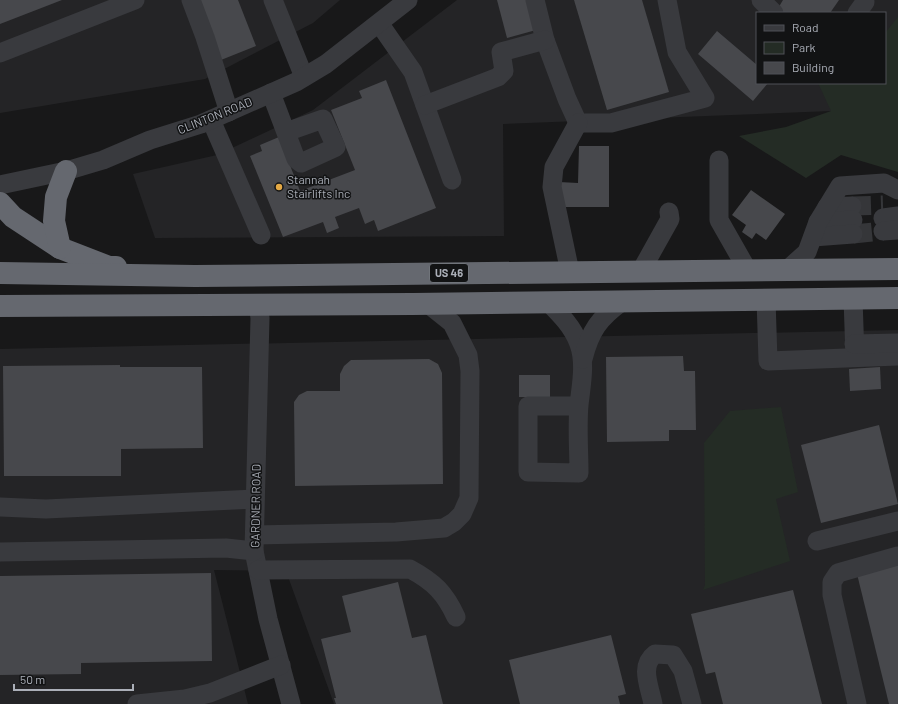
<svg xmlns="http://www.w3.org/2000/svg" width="898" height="704" font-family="Barlow,sans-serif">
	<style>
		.built { fill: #242426 }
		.green { fill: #242c25 }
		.building { fill: #47484c }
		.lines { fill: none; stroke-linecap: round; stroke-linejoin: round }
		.minor-tunnel { stroke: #353639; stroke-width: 19; stroke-dasharray: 19 10; stroke-linecap: butt }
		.minor { stroke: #393a3e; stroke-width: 19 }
		.highway { stroke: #65686f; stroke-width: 22 }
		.poi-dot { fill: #e4a945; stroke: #121314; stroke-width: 1.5 }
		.labels { text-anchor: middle; stroke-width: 3; stroke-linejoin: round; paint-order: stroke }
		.shield { fill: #121314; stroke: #7d8087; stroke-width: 1 }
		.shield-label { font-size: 11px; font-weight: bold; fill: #abafb8 }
		.street-label { font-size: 12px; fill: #abafb8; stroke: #121314 }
		.poi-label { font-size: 12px; fill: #abafb8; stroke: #121314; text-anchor: start }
	</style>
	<rect width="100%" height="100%" fill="#181819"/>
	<!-- built -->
	<g class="built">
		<polygon points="0,0 340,0 313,23 205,79 0,113"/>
		<polygon points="457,0 898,0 898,39 885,51 885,13 757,13 757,83 850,83 831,111 503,124 504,236 155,238 133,174 217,155 313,110"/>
		<polygon points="898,330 898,704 334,704 286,571 214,570 248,704 0,704 0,349"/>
	</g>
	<!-- green -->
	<g class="green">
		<polygon points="898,17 898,172 841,155 806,178 739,136 786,127 831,111 818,83 885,83 885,33"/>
		<polygon points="781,407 798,492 776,499 790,561 703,590 705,585 704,443 730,411"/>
	</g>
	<!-- building -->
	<g class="building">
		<polygon points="0,0 62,0 0,24"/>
		<polygon points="198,0 238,0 256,46 221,60"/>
		<polygon points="497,0 528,0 536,30 507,38"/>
		<polygon points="574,0 642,0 669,92 607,110"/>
		<polygon points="783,0 839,0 830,13 781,13 777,10"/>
		<polygon points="717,31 757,65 757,83 768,83 753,101 698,54"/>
		<polygon points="386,80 436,208 378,231 374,220 365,224 359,208 335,217 339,228 327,233 323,222 283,237 250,156 262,151 260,145 279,137 300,191 355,170 331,110 362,98 359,91"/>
		<polygon points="579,146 609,146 609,207 559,207 559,182 578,183"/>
		<polygon points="751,190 785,214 766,240 756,233 752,239 742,232 746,225 732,215"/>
		<polygon points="683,356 684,371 695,371 696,430 669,430 669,441 607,442 606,357"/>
		<polygon points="429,359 438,364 442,373 443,484 295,486 294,402 299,395 307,391 340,391 340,374 344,366 351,360"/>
		<polygon points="120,365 120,367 202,367 203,448 121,449 121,476 4,476 3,366"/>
		<polygon points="880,367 881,389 850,391 849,369"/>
		<rect x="519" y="375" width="31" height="22"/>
		<polygon points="879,425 898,504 821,523 801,445"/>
		<polygon points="898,564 898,704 889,704 857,574"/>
		<polygon points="211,573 212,661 81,663 81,674 0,675 0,576"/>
		<polygon points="398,582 412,638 426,635 443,704 336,704 334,698 336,698 321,639 351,632 342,596"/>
		<polygon points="793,590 822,704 723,704 715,672 706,674 691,614"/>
		<polygon points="611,635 626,694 618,696 620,704 520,704 509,660"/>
	</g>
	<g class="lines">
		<!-- minor-tunnel -->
		<g class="minor-tunnel">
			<polyline points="852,206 883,205"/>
			<polyline points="853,234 883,231"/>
		</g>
		<!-- minor -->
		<g class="minor">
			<polyline points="191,0 205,37 229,112"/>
			<polyline points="273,0 304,77"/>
			<polyline points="535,0 545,40 567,99 578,123 611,123 705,98 677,52 667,0"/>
			<polyline points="761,0 774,13"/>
			<polyline points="857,13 865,2"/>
			<polyline points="379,23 413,72 452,180"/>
			<polyline points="0,53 135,0"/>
			<polyline points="271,93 296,159 301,163 336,147 323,119 286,132"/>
			<polyline points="425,105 498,77 504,71 501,52 545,40"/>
			<polyline points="211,120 261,235"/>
			<polyline points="719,160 719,220 748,271"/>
			<polyline points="0,185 66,171 103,160 150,140 201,124 296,82 326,64 408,0"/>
			<polyline points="827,207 852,206"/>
			<polyline points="883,218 898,216"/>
			<polyline points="818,222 853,220"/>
			<polyline points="883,231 898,230"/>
			<polyline points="813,237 853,234"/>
			<polyline points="787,270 807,252 818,222 840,186 884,183 898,190"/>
			<polyline points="641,271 670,219 669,212"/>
			<polyline points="570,272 552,187 554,167 578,123"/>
			<polyline points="853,298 855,357"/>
			<polyline points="766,299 768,361 898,356"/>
			<path d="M548,302C560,314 573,327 579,344C586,363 581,386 579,405C577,428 579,451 579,473L528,472V406H579"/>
			<polyline points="258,304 260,318 254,551 268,619 291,704"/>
			<polyline points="854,344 898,343"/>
			<path d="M583,359C590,331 599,318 623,301"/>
			<polyline points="0,507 46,509 255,499"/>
			<polyline points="255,535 396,532 444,528 454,522 462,514 469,498 470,371 468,355 452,323 427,303"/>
			<polyline points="817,541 898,521"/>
			<polyline points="0,552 226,548 254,551"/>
			<path d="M258,570L410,569C434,582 445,593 456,617"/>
			<polyline points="137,704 185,699 210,693 281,665"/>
			<path d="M653,704C650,687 639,666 655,654L673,655L683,671L692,704"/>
			<polyline points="857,704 832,595 832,582 838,573 898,556"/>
		</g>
		<!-- highway -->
		<g class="highway">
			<polyline points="0,203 13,217 60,248 109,267 116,267"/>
			<polyline points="60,248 54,221 56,197 66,171"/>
			<polyline points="0,273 195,276 898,269"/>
			<polyline points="0,306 413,304 898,298"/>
		</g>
	</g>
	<!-- markers -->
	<circle class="poi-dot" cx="279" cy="187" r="4"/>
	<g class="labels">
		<!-- shield labels -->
		<rect class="shield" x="430" y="264" width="38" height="18" rx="3"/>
		<g class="shield-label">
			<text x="449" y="277">US 46</text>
		</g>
		<!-- street labels -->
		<g class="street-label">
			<text transform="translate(215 116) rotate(-22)" y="4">CLINTON ROAD</text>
			<text transform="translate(256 506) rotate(-89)" y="4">GARDNER ROAD</text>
		</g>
		<!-- poi labels -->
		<g class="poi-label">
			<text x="287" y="184">Stannah<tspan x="287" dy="14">Stairlifts Inc</tspan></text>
		</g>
	</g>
	<!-- legend -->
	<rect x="756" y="12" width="130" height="72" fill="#121314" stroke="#4f5156"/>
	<rect x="764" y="25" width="20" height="6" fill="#393a3e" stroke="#4f5156"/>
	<text x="792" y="32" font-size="12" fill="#abafb8">Road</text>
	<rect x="764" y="42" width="20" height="12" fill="#242c25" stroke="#4f5156"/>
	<text x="792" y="52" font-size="12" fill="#abafb8">Park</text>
	<rect x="764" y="62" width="20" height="12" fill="#47484c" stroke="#4f5156"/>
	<text x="792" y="72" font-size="12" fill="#abafb8">Building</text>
	<!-- scale -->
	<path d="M14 684v6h119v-6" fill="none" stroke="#abafb8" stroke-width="2"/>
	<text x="20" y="684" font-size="12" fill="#abafb8" stroke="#121314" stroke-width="3" paint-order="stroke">50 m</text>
</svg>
